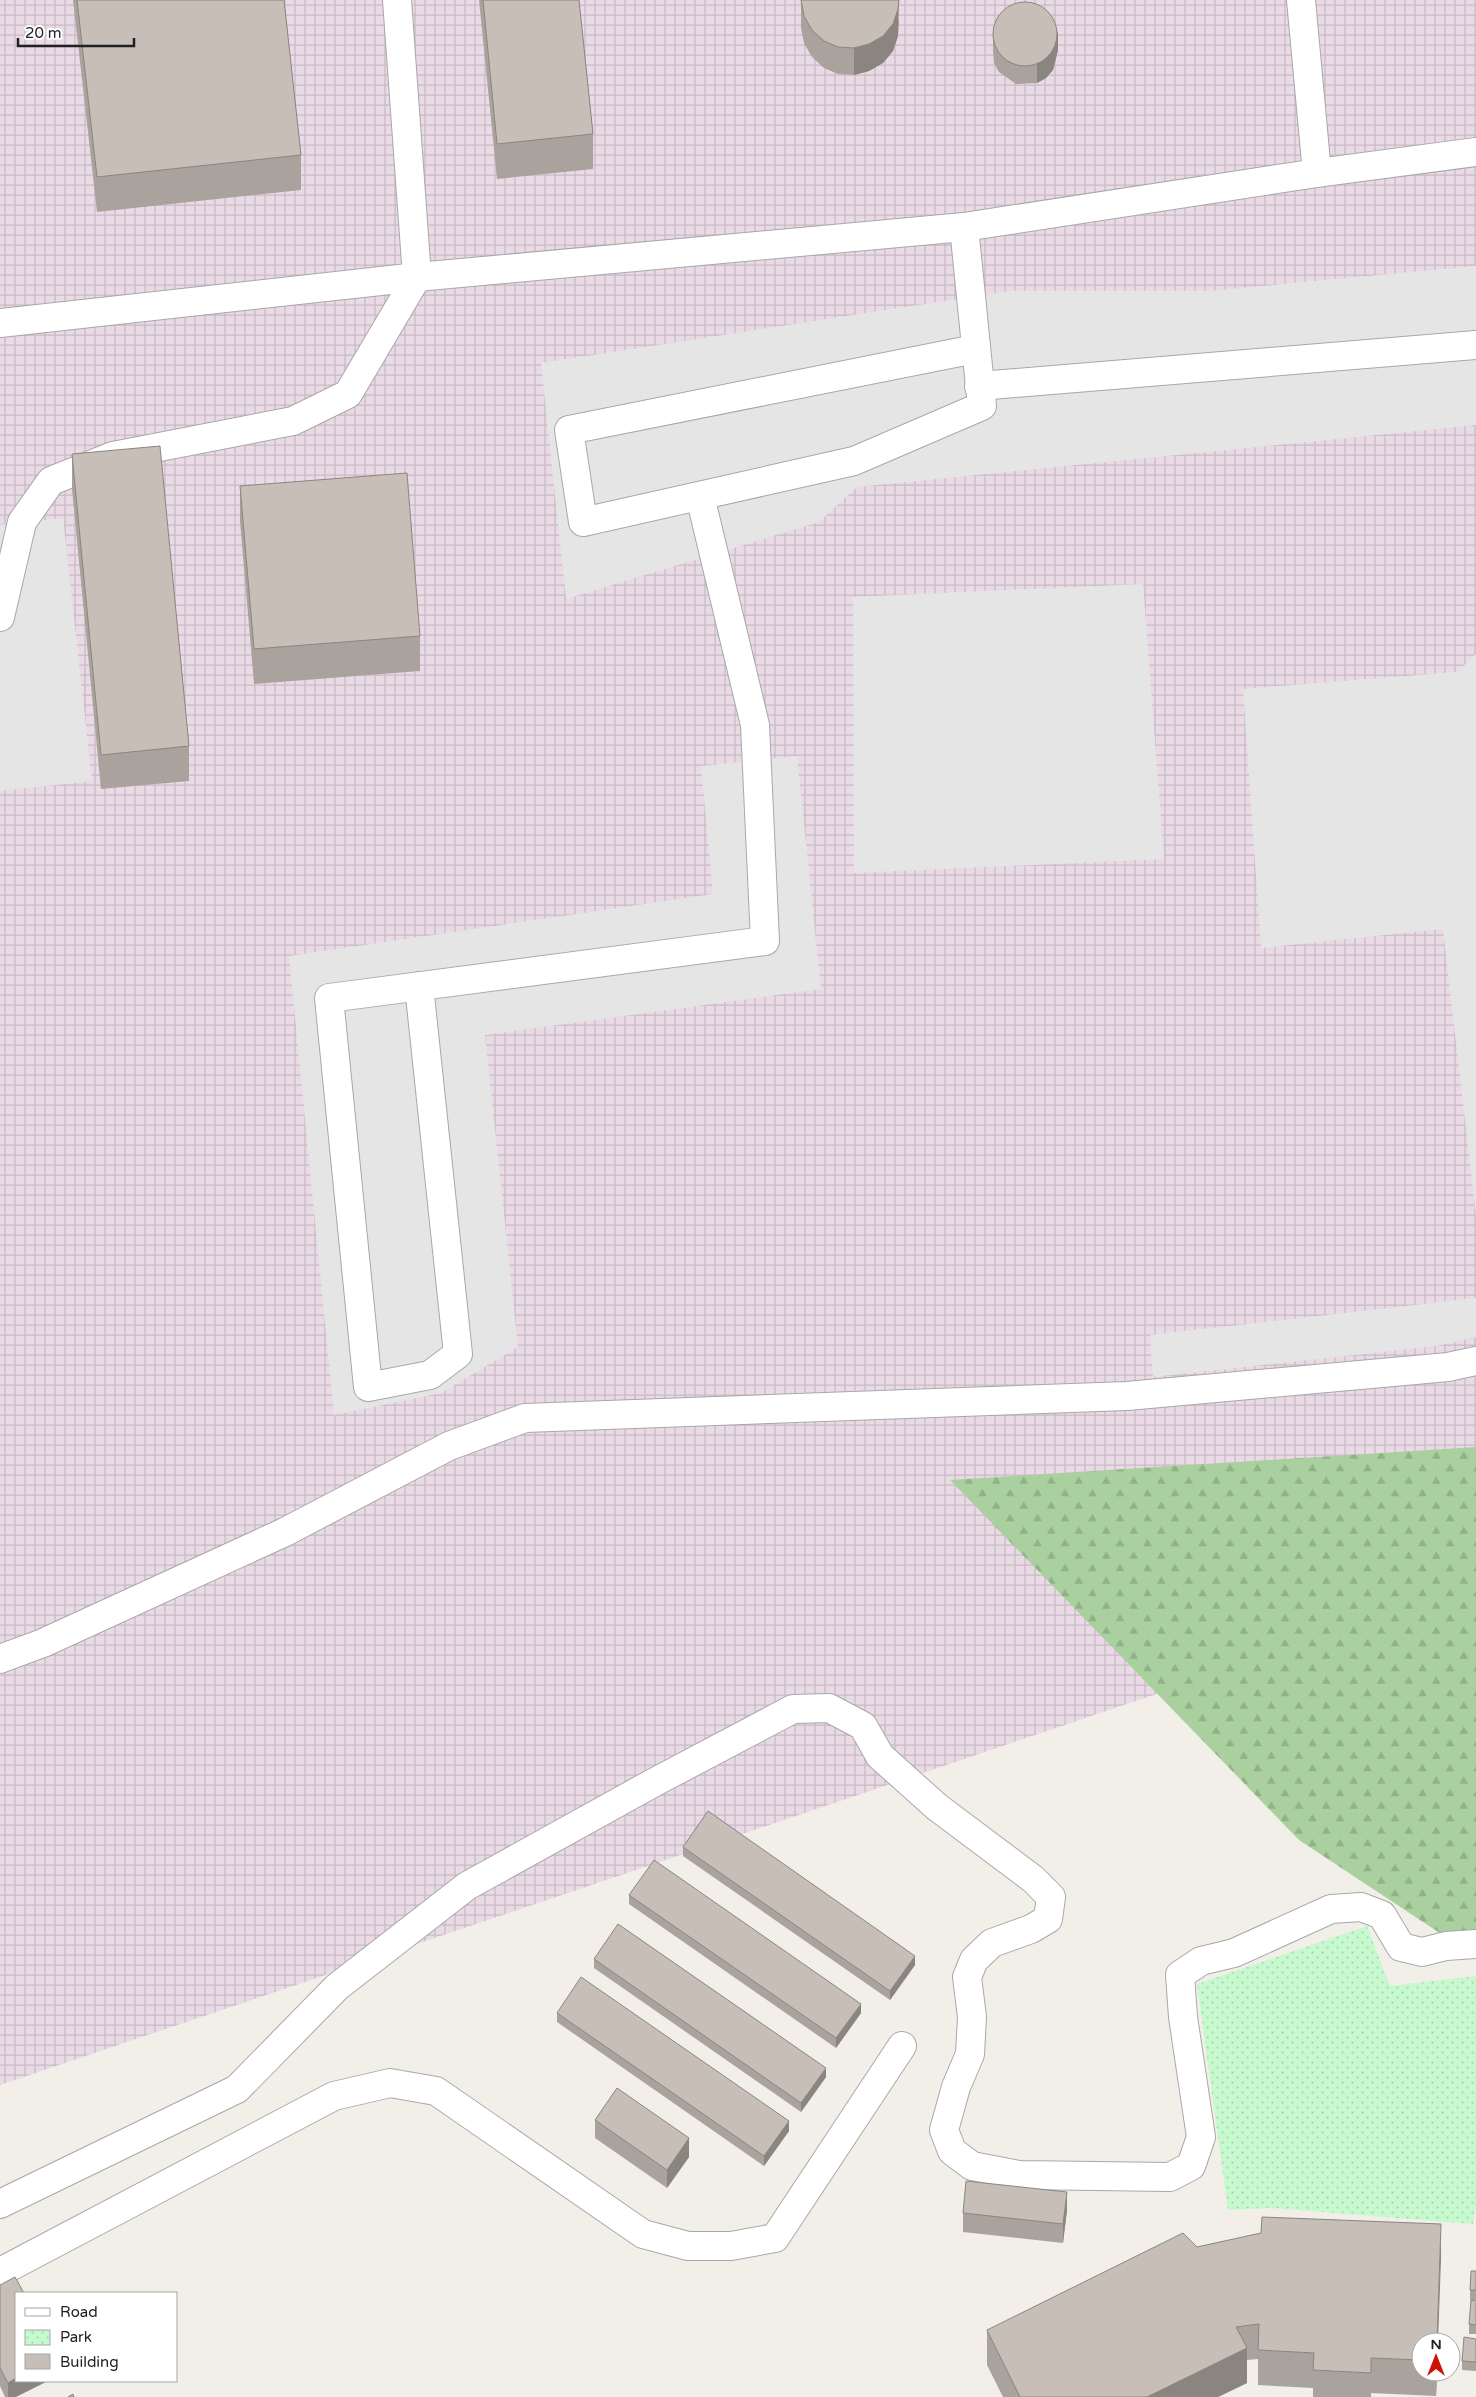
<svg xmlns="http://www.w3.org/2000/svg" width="1476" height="2397" font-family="'Varela Round',sans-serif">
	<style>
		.industrial { fill: url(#industrial-grid) }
		.forest { fill: url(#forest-firs) }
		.park { fill: url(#park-dots) }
		.parking { fill: #e5e5e5 }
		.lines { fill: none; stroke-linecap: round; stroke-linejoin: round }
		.minor-casing { stroke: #a8a8a8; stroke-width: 30 }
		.minor { stroke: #fff; stroke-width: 28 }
		.wall { fill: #aaa39d }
		.shaded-wall { fill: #8b8580 }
		.building { fill: #c6beb7; stroke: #8b8580 }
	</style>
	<defs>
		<pattern id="industrial-grid" width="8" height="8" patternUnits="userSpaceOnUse" patternTransform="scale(1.25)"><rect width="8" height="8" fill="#eadae6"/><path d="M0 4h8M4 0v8" fill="none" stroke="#c8bbc5"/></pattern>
		<pattern id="forest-firs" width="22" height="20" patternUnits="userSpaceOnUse" patternTransform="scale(1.25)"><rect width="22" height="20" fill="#a9d09e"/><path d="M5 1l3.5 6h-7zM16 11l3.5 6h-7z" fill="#91b288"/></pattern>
		<pattern id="park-dots" width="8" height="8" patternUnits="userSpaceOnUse" patternTransform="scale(1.25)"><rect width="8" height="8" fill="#c7f9cf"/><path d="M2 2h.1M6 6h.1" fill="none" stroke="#abd5b1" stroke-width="1.8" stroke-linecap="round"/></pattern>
	</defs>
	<rect width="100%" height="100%" fill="#f1efe8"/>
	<!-- industrial -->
	<polygon class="industrial" points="0,0 1476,0 1476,1586 0,2085"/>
	<!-- forest -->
	<polygon class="forest" points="1476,1447 1476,1957 1299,1840 950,1480"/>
	<!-- park -->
	<polygon class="park" points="1367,1926 1390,1986 1476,1976 1476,2205 1473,2224 1272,2208 1228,2210 1197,1984"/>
	<!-- parking -->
	<g class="parking">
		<polygon points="1476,266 1476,425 857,487 819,522 566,599 541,363 1010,291 1210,291"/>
		<polygon points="63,518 92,781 0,791 0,525"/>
		<polygon points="1143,584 1164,859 854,873 853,597"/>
		<polygon points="1476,654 1476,1216 1443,929 1261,948 1243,689 1457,672"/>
		<polygon points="797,756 821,989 485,1035 518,1347 441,1393 334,1415 289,956 713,894 701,766"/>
		<polygon points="1476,1298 1476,1337 1437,1346 1153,1377 1150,1335"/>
	</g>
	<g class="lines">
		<defs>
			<g id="minor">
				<polyline points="1301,0 1317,173"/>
				<polyline points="964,227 982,406 854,461 583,522 569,430 975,349"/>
				<polyline points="0,323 417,277 964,227 1317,173 1476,152"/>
				<polyline points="979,386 1476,345"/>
				<polyline points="0,617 22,522 51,481 113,456 293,421 348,394 417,277 397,0"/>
				<polyline points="419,986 458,1354 430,1375 368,1387 329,998 765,941 755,725 700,496"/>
				<polyline points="0,1659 43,1643 285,1532 449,1446 525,1418 1127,1396 1448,1367 1476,1361"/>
				<polyline points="0,2204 237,2089 337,1987 467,1886 653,1783 793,1709 829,1708 863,1726 880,1756 937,1807 1033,1879 1051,1897 1048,1919 1031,1929 992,1943 974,1960 967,1977 972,2017 970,2054 956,2087 944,2130 952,2151 972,2166 1019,2175 1170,2177 1191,2166 1201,2137 1183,2017 1180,1975 1201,1961 1234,1953 1331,1909 1361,1907 1382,1915 1401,1947 1422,1952 1446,1946 1476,1944"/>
				<polyline points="0,2272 334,2096 390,2083 436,2091 643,2234 688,2246 731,2246 775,2238 902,2046"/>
			</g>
		</defs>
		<!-- minor casing -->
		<use href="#minor" class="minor-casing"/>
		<!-- minor -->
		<use href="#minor" class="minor"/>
	</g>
	<!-- wall -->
	<g class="wall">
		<polygon points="73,0 284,0 301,155 301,190 97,212"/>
		<polygon points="479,0 579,0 593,134 593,169 497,179"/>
		<polygon points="801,0 899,20 898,36 893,51 883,63 869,71 854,75 838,74 824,68 812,57 804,43 801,28"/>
		<polygon points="993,33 1058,50 1053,70 1046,78 1037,83 1016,84 999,72 994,63 993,51"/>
		<polygon points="72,454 189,746 189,781 101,789 72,489"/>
		<polygon points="240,486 420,636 420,671 254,684 240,521"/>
		<polygon points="683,1847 915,1965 890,2000 683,1856"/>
		<polygon points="629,1895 861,2013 836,2048 629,1904"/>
		<polygon points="594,1959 826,2077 801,2112 594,1968"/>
		<polygon points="557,2013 789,2131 764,2166 557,2022"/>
		<polygon points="595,2120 689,2157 667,2188 595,2138"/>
		<polygon points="1067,2210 1063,2243 963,2232 963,2213"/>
		<polygon points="1197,2247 1441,2259 1421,2342 1421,2372 1437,2372 1436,2396 1371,2393 1371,2397 1313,2397 1313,2388 1258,2385 1258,2359 1247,2360 1247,2383 1218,2397 1003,2397 987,2365 987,2330"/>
		<polygon points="1476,2271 1476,2300 1470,2300 1470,2290"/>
		<polygon points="0,2285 16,2397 5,2397 0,2386"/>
		<polygon points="1476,2301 1476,2334 1469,2334 1469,2324"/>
		<polygon points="1476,2339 1476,2371 1462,2370 1462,2361"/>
	</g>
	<!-- shaded-wall -->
	<g class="shaded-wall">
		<polygon points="899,0 898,36 893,51 883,63 869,71 854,75 854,48"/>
		<polygon points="1058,31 1058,50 1053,70 1046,78 1037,83 1037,64"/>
		<polygon points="915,1956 915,1965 890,2000 890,1991"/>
		<polygon points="861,2004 861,2013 836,2048 836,2038"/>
		<polygon points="826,2068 826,2077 801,2112 801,2103"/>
		<polygon points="789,2121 789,2131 764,2166 764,2156"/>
		<polygon points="689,2138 689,2157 667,2188 667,2170"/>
		<polygon points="1067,2192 1067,2210 1063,2243 1063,2224"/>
		<polygon points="1441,2224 1441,2259 1438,2342 1437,2342"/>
		<polygon points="1247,2348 1247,2383 1218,2397 1147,2397"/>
		<polygon points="1436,2372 1437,2372 1436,2396"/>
		<polygon points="16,2378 16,2381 48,2381 16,2397 8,2397 8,2383"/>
	</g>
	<!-- building -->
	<g class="building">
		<polygon points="77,0 284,0 301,155 97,177"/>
		<polygon points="483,0 579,0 593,134 497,144"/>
		<polygon points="801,0 899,0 898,9 893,24 883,36 869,44 854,48 838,47 824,41 812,30 804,16"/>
		<circle cx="1025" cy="34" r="32"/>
		<polygon points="160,446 189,746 101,755 72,454"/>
		<polygon points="407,473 420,636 254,649 240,486"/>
		<polygon points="708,1811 915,1956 890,1991 683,1847"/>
		<polygon points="654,1860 861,2004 836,2038 629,1895"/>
		<polygon points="618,1924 826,2068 801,2103 594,1959"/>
		<polygon points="581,1977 789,2121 764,2156 557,2013"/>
		<polygon points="617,2088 689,2138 667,2170 595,2120"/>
		<polygon points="966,2181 1067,2192 1063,2224 963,2213"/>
		<polygon points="1262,2217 1441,2224 1437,2342 1421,2342 1421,2360 1371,2358 1371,2373 1313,2370 1314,2353 1258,2350 1259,2324 1236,2327 1247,2348 1147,2397 1020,2397 987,2330 1183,2233 1197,2247 1261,2233"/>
		<polygon points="1471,2271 1476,2271 1476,2290 1470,2290"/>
		<polygon points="15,2277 24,2293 16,2293 16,2378 8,2383 0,2368 0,2285"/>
		<polygon points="1471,2300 1476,2301 1476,2325 1469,2324"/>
		<polygon points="1464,2337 1476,2339 1476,2362 1462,2361"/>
		<polygon points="73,2394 74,2397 68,2397"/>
	</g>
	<!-- legend -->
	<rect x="15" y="2292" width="162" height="90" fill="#ffffff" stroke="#a6a6a6"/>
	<rect x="25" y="2308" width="25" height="8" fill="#ffffff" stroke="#a6a6a6"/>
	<text x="60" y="2317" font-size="15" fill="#212121">Road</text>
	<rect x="25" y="2330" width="25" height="15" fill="url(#park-dots)" stroke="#a6a6a6"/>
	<text x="60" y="2342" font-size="15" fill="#212121">Park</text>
	<rect x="25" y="2354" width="25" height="15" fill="#c6beb7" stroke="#a6a6a6"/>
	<text x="60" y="2367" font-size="15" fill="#212121">Building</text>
	<!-- north arrow -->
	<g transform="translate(1436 2357)"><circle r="24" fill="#ffffff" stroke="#a6a6a6"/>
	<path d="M0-4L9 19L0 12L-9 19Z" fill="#cf1203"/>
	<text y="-8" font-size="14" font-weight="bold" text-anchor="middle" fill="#212121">N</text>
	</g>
	<!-- scale -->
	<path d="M18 38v8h116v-8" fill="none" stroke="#212121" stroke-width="2.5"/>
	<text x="25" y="38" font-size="15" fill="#212121" stroke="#ffffff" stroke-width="4" paint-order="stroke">20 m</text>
</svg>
